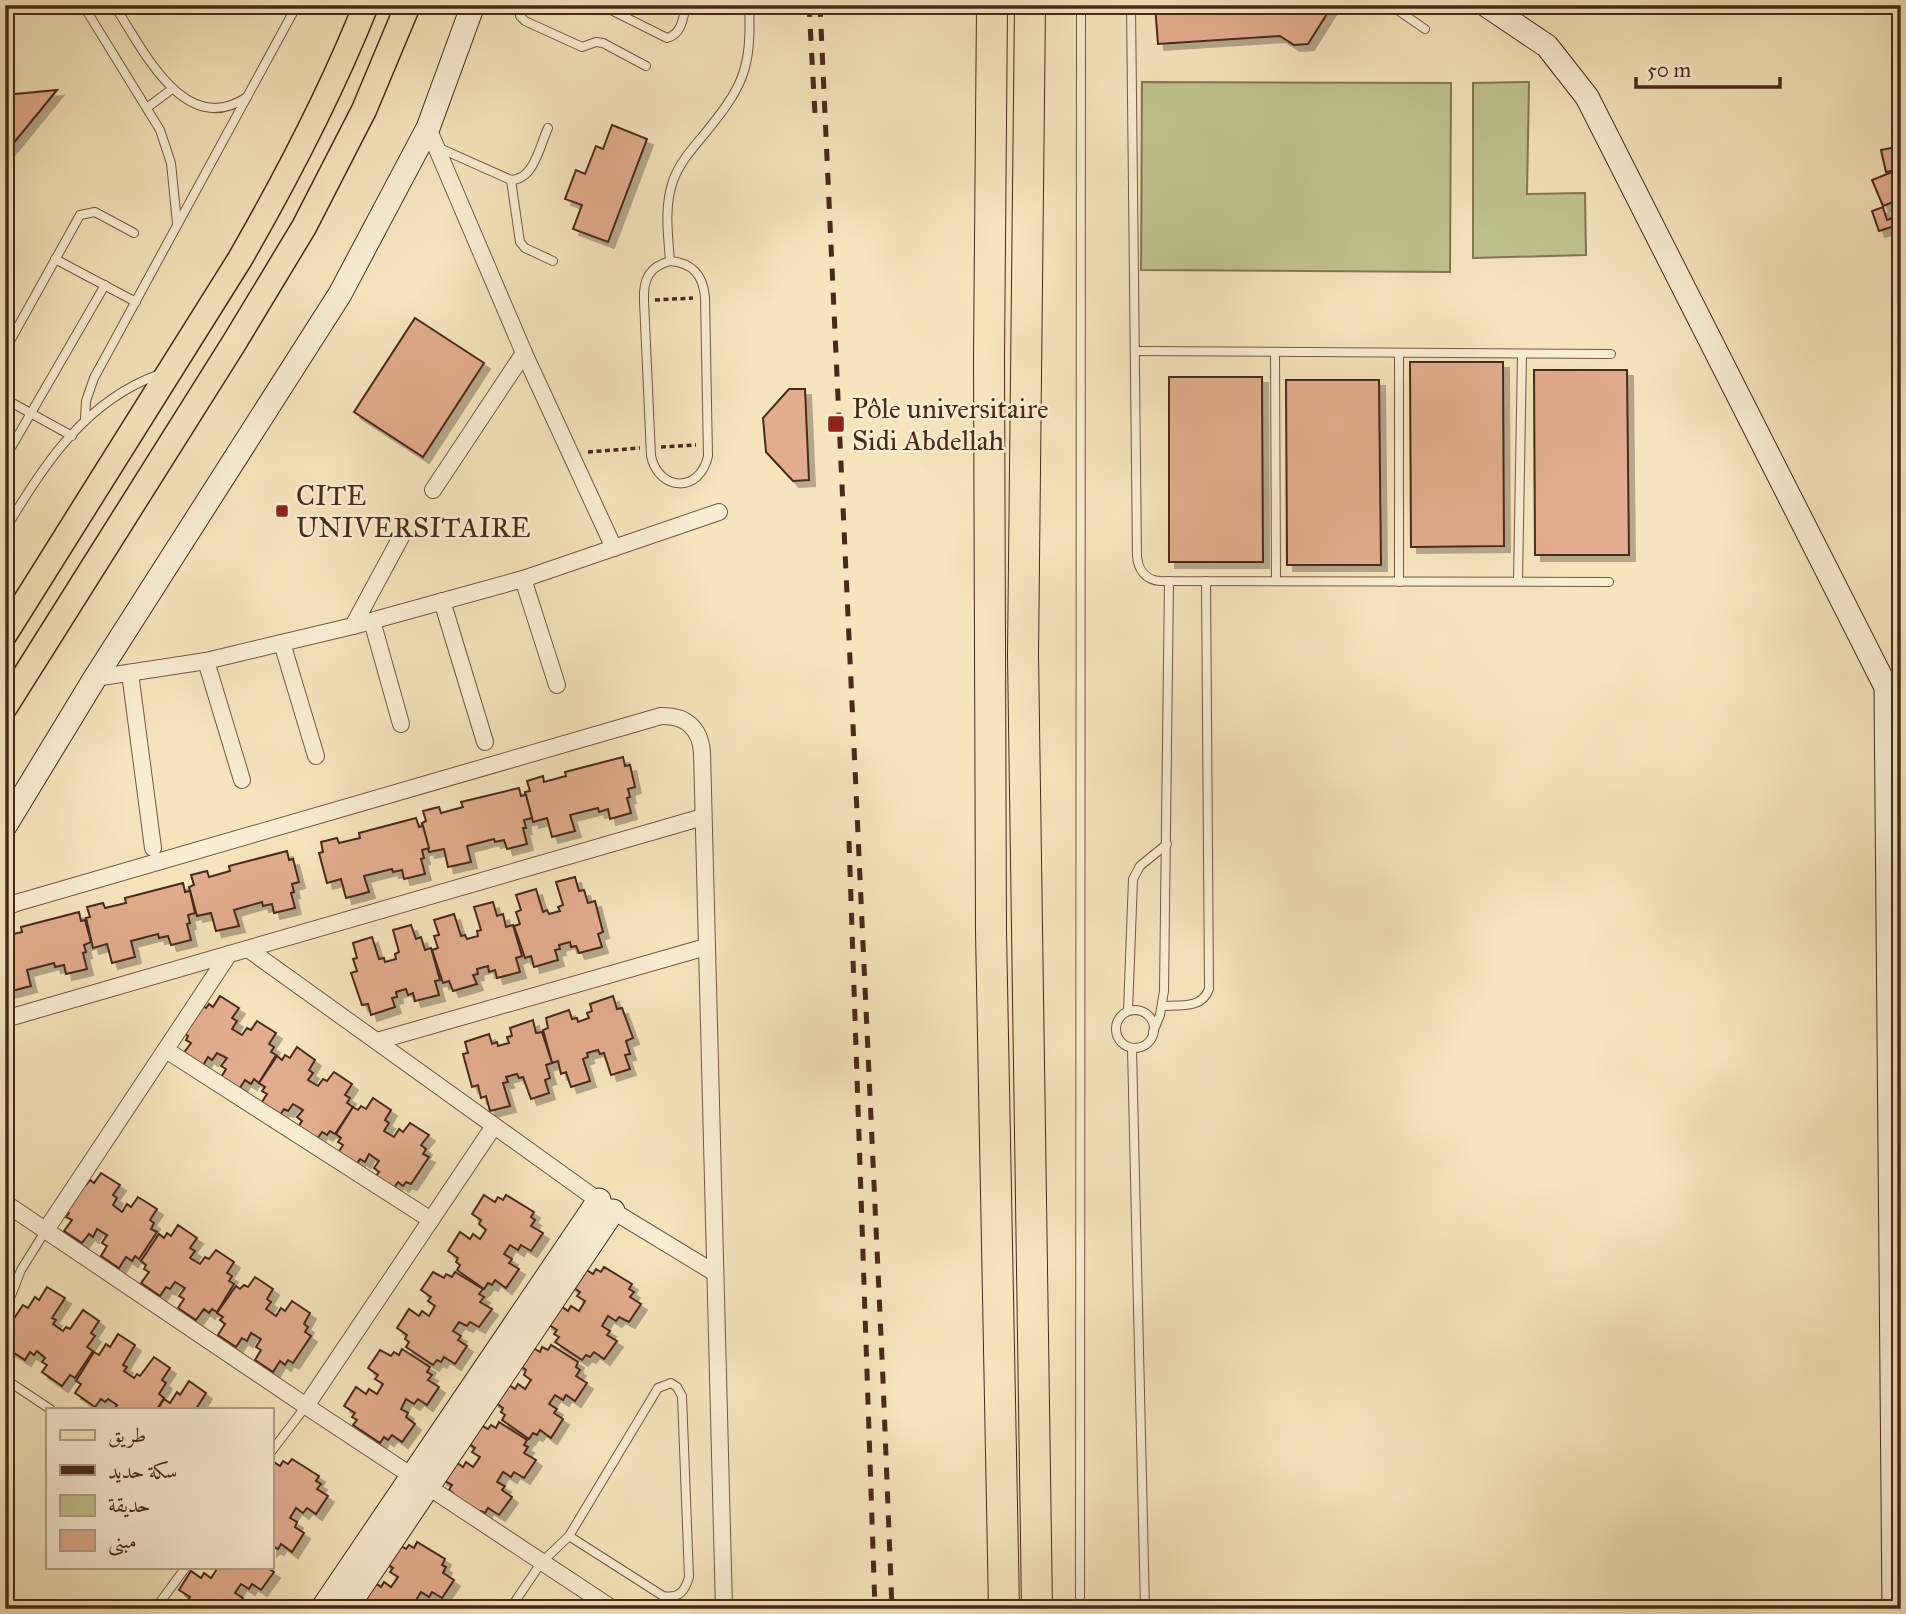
<svg xmlns="http://www.w3.org/2000/svg" width="1906" height="1614" font-family="'IM FELL Great Primer',Amiri,serif">
	<style>
		.green { fill: #c0c38e; stroke: #847654; stroke-width: 2 }
		.building { fill: #e2ac8e; stroke: #49291a; stroke-width: 2; filter: url(#shadow) }
		.lines { fill: none; stroke-linecap: round; stroke-linejoin: round }
		.lane-casing { stroke: #745842; stroke-width: 10 }
		.street-casing { stroke: #745842; stroke-width: 18 }
		.secondary-casing { stroke: #49291a; stroke-width: 25 }
		.primary-casing { stroke: #49291a; stroke-width: 27 }
		.highway-casing { stroke: #49291a; stroke-width: 32 }
		.path { stroke: #49291a; stroke-width: 3.5; stroke-dasharray: 5 3.5; stroke-linecap: butt }
		.lane { stroke: #f9edd3; stroke-width: 8 }
		.street { stroke: #f9edd3; stroke-width: 16 }
		.secondary { stroke: #f9edd3; stroke-width: 23 }
		.primary { stroke: #f6e4bc; stroke-width: 24 }
		.highway { stroke: #f6e4bc; stroke-width: 30 }
		.rail { stroke: #49291a; stroke-width: 5; stroke-dasharray: 12 12; stroke-linecap: butt }
		.poi-dot { fill: #8f2418; stroke: #f9edd3; stroke-width: 2.5 }
		.labels { text-anchor: middle; stroke-width: 5; stroke-linejoin: round; paint-order: stroke }
		.poi-label { font-size: 28px; fill: #49291a; stroke: #f9edd3; text-anchor: start }
	</style>
	<defs>
		<filter id="shadow"><feDropShadow dx="6" dy="6" stdDeviation="0" flood-color="#0004"/></filter>
	</defs>
	<rect width="100%" height="100%" fill="#f6e4bc"/>
	<filter id="stains"><feTurbulence type="fractalNoise" baseFrequency=".00286" numOctaves="4"/><feColorMatrix values="0 0 0 0 .2 0 0 0 0 .09 0 0 0 0 .02 0 0 0 .5 -.17"/></filter>
	<radialGradient id="worn" r=".72"><stop offset=".6" stop-color="#630" stop-opacity="0"/><stop offset="1" stop-color="#630" stop-opacity=".3"/></radialGradient>
	<!-- green -->
	<g class="green">
		<polygon points="1142,82 1451,83 1450,272 1141,270"/>
		<polygon points="1529,82 1527,194 1585,193 1586,255 1473,258 1473,83"/>
	</g>
	<!-- building -->
	<g class="building">
		<polygon points="1155,5 1324,5 1330,9 1308,44 1294,45 1280,36 1158,44"/>
		<polygon points="57,90 8,150 5,150 5,95"/>
		<polygon points="612,125 647,139 608,242 573,229 582,205 565,199 576,170 585,174 596,146 603,149"/>
		<polygon points="1901,146 1901,169 1886,172 1881,150"/>
		<polygon points="1897,170 1901,178 1901,199 1883,206 1872,180"/>
		<polygon points="1883,207 1887,220 1901,215 1901,224 1879,231 1872,211"/>
		<polygon points="415,318 484,363 423,457 354,412"/>
		<polygon points="1410,362 1503,362 1504,546 1411,547"/>
		<polygon points="1534,370 1627,370 1629,555 1535,555"/>
		<polygon points="1169,377 1262,377 1263,562 1169,562"/>
		<polygon points="1286,380 1379,380 1381,565 1287,565"/>
		<polygon points="789,389 805,389 809,480 793,481 766,452 763,418"/>
		<polygon points="623,757 625,766 630,765 635,787 628,789 630,797 627,798 631,813 610,819 608,809 599,812 598,808 570,815 575,831 552,837 547,818 533,822 525,792 530,791 527,781 543,776 544,782 566,776 565,772"/>
		<polygon points="519,788 521,796 526,795 532,818 524,820 526,828 523,828 527,844 507,849 504,840 495,842 494,839 467,846 471,862 448,867 444,849 429,852 422,823 426,821 423,811 439,807 441,813 463,807 461,802"/>
		<polygon points="416,818 419,827 423,826 429,848 422,850 424,858 421,859 425,874 404,879 402,870 393,872 392,869 364,876 369,892 346,898 341,879 327,883 319,853 323,852 321,842 337,838 339,843 360,838 359,833"/>
		<polygon points="287,851 289,860 293,859 299,882 292,884 294,892 291,893 295,908 274,913 272,904 263,906 262,902 234,910 239,926 216,931 211,913 197,916 189,887 194,885 191,875 207,871 209,877 230,871 229,866"/>
		<polygon points="575,877 579,891 584,890 588,903 595,901 603,932 598,934 602,947 579,953 576,946 571,947 570,942 559,945 560,949 555,950 558,960 534,967 531,956 525,958 514,926 520,924 516,912 521,910 516,895 536,889 543,912 547,910 549,914 560,911 558,907 563,905 556,882"/>
		<polygon points="183,883 185,892 190,891 195,913 188,915 190,923 187,924 191,940 171,945 168,936 159,938 158,934 131,941 135,957 112,963 107,944 93,948 86,918 90,917 87,907 103,903 105,908 126,903 125,898"/>
		<polygon points="493,902 497,916 503,914 506,927 513,925 522,956 516,958 520,972 497,978 495,970 489,972 488,966 477,969 478,974 473,975 477,984 453,991 449,981 443,983 432,950 438,948 434,936 439,935 434,920 454,914 461,936 465,935 467,939 478,936 477,931 481,930 474,907"/>
		<polygon points="79,912 81,921 85,920 91,942 84,945 86,952 83,953 87,969 66,974 64,965 55,967 54,963 27,970 31,986 8,992 5,982 5,936 22,932 21,927"/>
		<polygon points="411,925 416,939 421,937 425,950 431,948 440,980 435,981 439,995 415,1001 413,993 408,995 406,989 396,992 397,997 392,998 395,1007 371,1015 368,1004 362,1005 351,973 357,971 353,959 357,958 353,943 372,937 379,959 384,958 385,962 396,959 395,954 399,952 393,930"/>
		<polygon points="220,996 239,1008 232,1018 237,1021 232,1029 242,1035 247,1028 251,1030 257,1021 276,1033 269,1044 274,1047 271,1052 276,1055 259,1083 254,1079 251,1084 245,1080 238,1091 220,1079 226,1069 221,1066 227,1058 217,1053 212,1060 208,1057 202,1067 183,1054 191,1043 186,1040 188,1036 183,1032 201,1005 206,1008 209,1004 213,1007"/>
		<polygon points="613,996 617,1009 622,1008 633,1038 626,1041 630,1054 625,1055 630,1069 611,1075 604,1053 600,1054 598,1050 587,1053 588,1057 583,1059 590,1081 571,1087 566,1072 561,1074 558,1061 552,1063 543,1030 548,1028 546,1018 569,1010 572,1019 577,1018 578,1022 589,1018 587,1013 592,1011 590,1004"/>
		<polygon points="533,1020 536,1033 542,1032 552,1063 546,1065 550,1078 545,1080 549,1093 531,1099 523,1077 519,1078 517,1074 506,1077 508,1082 503,1083 510,1106 490,1111 486,1096 481,1098 478,1085 472,1087 463,1054 468,1053 465,1042 489,1034 492,1044 497,1042 498,1046 509,1043 507,1037 512,1036 510,1028"/>
		<polygon points="297,1047 315,1060 309,1070 313,1073 308,1080 318,1086 323,1079 327,1081 334,1072 352,1084 345,1095 350,1098 347,1103 353,1107 335,1134 330,1131 327,1135 322,1132 315,1142 296,1130 302,1121 297,1117 303,1110 293,1104 288,1111 284,1109 278,1118 260,1105 267,1094 262,1091 265,1087 259,1083 277,1056 282,1060 285,1055 290,1058"/>
		<polygon points="373,1098 391,1110 385,1120 389,1123 384,1131 394,1137 399,1129 403,1132 410,1123 429,1135 421,1145 426,1149 423,1154 429,1157 411,1184 406,1182 403,1186 398,1182 391,1193 372,1181 379,1172 374,1168 379,1161 369,1154 365,1162 360,1159 354,1168 336,1156 343,1145 338,1142 341,1138 336,1134 353,1107 358,1110 361,1106 366,1109"/>
		<polygon points="101,1173 120,1185 113,1195 117,1198 113,1205 122,1212 127,1204 131,1207 138,1197 157,1209 150,1220 154,1223 151,1229 157,1232 139,1259 135,1256 132,1261 126,1257 119,1268 101,1256 107,1246 102,1243 107,1235 97,1229 93,1237 89,1234 82,1243 64,1231 72,1220 66,1217 69,1213 63,1208 82,1182 86,1185 90,1180 94,1183"/>
		<polygon points="484,1195 495,1202 498,1197 503,1200 506,1195 534,1212 531,1217 535,1220 531,1226 543,1233 531,1251 521,1245 518,1250 510,1245 504,1254 512,1259 509,1263 519,1269 506,1288 495,1280 492,1285 488,1283 484,1289 457,1270 460,1265 456,1262 458,1258 448,1251 460,1232 470,1239 473,1234 480,1239 486,1230 479,1224 481,1220 472,1214"/>
		<polygon points="178,1225 197,1238 190,1248 195,1251 190,1258 200,1264 205,1257 209,1259 216,1250 234,1262 227,1273 232,1276 229,1281 234,1284 217,1312 212,1309 209,1313 204,1309 196,1320 178,1308 184,1299 179,1296 185,1288 175,1282 170,1289 166,1287 160,1296 141,1283 149,1272 144,1269 146,1265 141,1261 159,1234 164,1238 167,1233 171,1236"/>
		<polygon points="582,1267 593,1274 596,1269 601,1272 604,1267 632,1284 629,1289 634,1292 630,1297 641,1304 629,1322 619,1317 616,1321 608,1316 602,1326 610,1331 607,1335 617,1341 604,1359 594,1352 590,1357 586,1355 582,1360 555,1342 559,1337 554,1334 557,1330 546,1323 558,1304 568,1311 571,1306 579,1311 585,1301 577,1296 580,1292 570,1285"/>
		<polygon points="433,1272 444,1278 446,1274 452,1277 455,1272 483,1289 479,1294 484,1297 480,1302 492,1309 479,1327 470,1322 467,1326 459,1322 453,1331 461,1336 458,1340 467,1346 455,1364 444,1357 441,1362 437,1360 433,1365 406,1347 409,1342 405,1339 407,1335 397,1328 409,1309 419,1316 422,1311 429,1316 435,1306 428,1301 431,1297 421,1290"/>
		<polygon points="255,1277 273,1289 267,1299 271,1302 266,1309 276,1316 281,1308 285,1311 292,1301 310,1313 304,1324 308,1327 305,1332 311,1336 293,1363 288,1360 285,1365 280,1361 273,1372 255,1360 261,1350 256,1347 261,1339 251,1333 247,1341 242,1338 236,1347 218,1335 225,1324 220,1320 223,1317 217,1313 236,1286 240,1289 244,1285 248,1287"/>
		<polygon points="47,1287 65,1298 52,1318 56,1320 53,1324 63,1331 66,1327 70,1329 83,1310 99,1321 91,1333 95,1336 87,1347 93,1351 75,1378 70,1375 62,1386 42,1372 47,1365 42,1362 45,1358 37,1351 34,1355 30,1352 25,1360 5,1347 10,1337 5,1332 23,1305 28,1308 35,1297 39,1300"/>
		<polygon points="118,1334 135,1345 123,1365 127,1367 124,1371 134,1378 137,1374 140,1376 154,1357 170,1368 162,1380 166,1383 159,1394 164,1398 157,1409 114,1409 117,1405 108,1399 105,1402 101,1399 95,1407 75,1393 81,1384 76,1381 94,1352 99,1355 106,1344 110,1347"/>
		<polygon points="529,1345 540,1352 542,1347 548,1350 551,1345 578,1362 576,1367 580,1370 576,1376 587,1383 575,1401 566,1395 563,1400 555,1395 549,1404 557,1409 554,1413 563,1419 551,1438 540,1430 537,1435 533,1433 529,1439 502,1420 505,1415 501,1412 503,1408 493,1401 505,1382 515,1389 518,1384 525,1389 531,1380 524,1375 526,1370 517,1364"/>
		<polygon points="402,1349 430,1367 427,1372 432,1375 428,1380 439,1387 427,1405 418,1399 414,1404 406,1399 401,1409 408,1413 406,1417 415,1424 402,1442 392,1435 388,1440 384,1437 380,1443 353,1425 357,1420 352,1417 355,1413 344,1406 356,1387 366,1394 369,1389 377,1394 383,1384 375,1379 378,1375 368,1368 380,1350 391,1356 394,1352 399,1355"/>
		<polygon points="189,1381 206,1393 196,1409 158,1409 164,1399 170,1403 177,1392 180,1395"/>
		<polygon points="499,1422 527,1440 524,1445 528,1447 524,1453 536,1460 524,1478 514,1472 511,1477 503,1472 497,1482 505,1486 502,1490 512,1497 499,1515 488,1508 485,1513 481,1511 477,1516 450,1498 453,1493 449,1490 452,1485 441,1479 453,1460 463,1467 466,1462 473,1467 480,1457 472,1452 475,1448 465,1441 477,1423 488,1429 491,1425 496,1428"/>
		<polygon points="292,1459 319,1476 316,1481 321,1484 317,1489 328,1496 316,1514 307,1508 303,1513 296,1508 290,1518 297,1522 295,1527 304,1533 292,1552 281,1544 278,1549 274,1547 271,1550 271,1460 280,1466 283,1461 288,1464"/>
		<polygon points="395,1542 406,1549 409,1545 414,1548 417,1542 445,1559 442,1565 446,1567 443,1573 454,1580 442,1598 432,1592 429,1597 421,1592 415,1602 423,1606 421,1609 367,1609 369,1605 359,1599 371,1580 381,1587 384,1582 391,1587 398,1577 390,1572 393,1568 383,1561"/>
		<polygon points="215,1567 266,1567 274,1572 261,1590 252,1584 249,1589 241,1584 235,1593 243,1598 240,1602 249,1609 188,1609 192,1604 187,1601 190,1597 179,1590 191,1571 201,1578 204,1573 211,1578 217,1569"/>
	</g>
	<g class="lines">
		<defs>
			<g id="lane">
				<polyline points="83,5 160,130 171,163 177,223"/>
				<path d="M114,5C142,47 184,140 247,97"/>
				<polyline points="523,5 520,16 525,21 582,47 596,42 603,43 646,66"/>
				<path d="M601,5L667,38C682,34 683,18 686,5"/>
				<path d="M1131,5L1137,556C1138,570 1146,580 1160,581L1609,582"/>
				<polyline points="1390,5 1425,29"/>
				<polyline points="148,107 172,89"/>
				<path d="M437,147L511,180C534,180 540,145 548,128"/>
				<polyline points="511,180 520,242 525,248 553,261"/>
				<polyline points="55,259 136,302"/>
				<path d="M670,261C693,263 703,275 705,297L708,456C700,493 659,492 651,456L644,301C643,279 649,267 670,261Z"/>
				<path d="M670,261C668,235 664,207 673,181C679,164 691,150 702,137C743,87 752,70 749,5"/>
				<polyline points="5,350 80,215 95,212 134,233"/>
				<polyline points="1135,351 1611,354"/>
				<polyline points="1275,352 1276,581"/>
				<polyline points="5,399 72,436"/>
				<polyline points="85,419 86,401 94,378 297,5"/>
				<polyline points="5,458 105,285"/>
				<path d="M5,530C43,465 86,400 160,374"/>
				<polyline points="1518,581 1522,354"/>
				<polyline points="1399,582 1399,353"/>
				<path d="M1162,1006C1180,1005 1202,1009 1209,989L1206,581"/>
				<circle cx="1135" cy="1029" r="19"/>
				<polyline points="1128,1011 1133,879 1140,866 1167,844"/>
				<polyline points="1153,1032 1160,1015 1164,991 1169,581"/>
				<polyline points="1132,1048 1145,1609"/>
				<polyline points="5,1311 21,1270 46,1230"/>
				<polyline points="5,1379 50,1409"/>
				<polyline points="5,1396 8,1410 5,1431"/>
				<polyline points="271,1452 306,1406"/>
				<polyline points="155,1609 186,1567"/>
				<path d="M510,1609L541,1563L569,1536L658,1388L671,1383L677,1387L682,1396L689,1577C685,1591 679,1599 663,1596L569,1536"/>
				<polyline points="1080,1609 1081,5"/>
			</g>
			<g id="street">
				<polyline points="428,128 524,353 614,548"/>
				<polyline points="433,490 524,353"/>
				<polyline points="523,579 557,685"/>
				<polyline points="442,601 485,742"/>
				<polyline points="372,621 401,724"/>
				<polyline points="353,626 401,537"/>
				<polyline points="282,643 316,756"/>
				<polyline points="206,661 242,780"/>
				<polyline points="130,673 153,848"/>
				<polyline points="95,678 206,661 353,626 523,579 719,512"/>
				<path d="M5,908L16,903L661,716C686,715 700,728 702,752L724,1609"/>
				<polyline points="248,949 613,1211 715,1273"/>
				<polyline points="5,1019 703,817"/>
				<polyline points="377,1041 706,947"/>
				<polyline points="166,1050 431,1220"/>
				<polyline points="5,1203 306,1406 613,1609"/>
				<polyline points="46,1230 229,954"/>
				<polyline points="306,1406 494,1126"/>
			</g>
			<g id="secondary">
				<polyline points="1486,5 1547,46 1587,97 1886,687 1894,1609"/>
				<polyline points="5,826 95,678 340,294 428,128 473,5"/>
				<polyline points="322,1609 599,1200"/>
				<polyline points="346,1609 613,1211"/>
			</g>
			<g id="primary">
				<path d="M5,634L240,259C287,177 331,93 366,5"/>
				<polyline points="5,707 234,343 304,227 364,110 408,5"/>
			</g>
			<g id="highway">
				<polyline points="992,5 989,358 991,932 1004,1609"/>
				<polyline points="1030,5 1023,655 1037,1609"/>
			</g>
		</defs>
		<!-- lane casing -->
		<use href="#lane" class="lane-casing"/>
		<!-- street casing -->
		<use href="#street" class="street-casing"/>
		<!-- secondary casing -->
		<use href="#secondary" class="secondary-casing"/>
		<!-- primary casing -->
		<use href="#primary" class="primary-casing"/>
		<!-- highway casing -->
		<use href="#highway" class="highway-casing"/>
		<!-- path -->
		<g class="path">
			<polyline points="5,13 23,5"/>
			<polyline points="655,300 693,298"/>
			<polyline points="661,447 696,445"/>
			<polyline points="588,452 640,448"/>
		</g>
		<!-- lane -->
		<use href="#lane" class="lane"/>
		<!-- street -->
		<use href="#street" class="street"/>
		<!-- secondary -->
		<use href="#secondary" class="secondary"/>
		<!-- primary -->
		<use href="#primary" class="primary"/>
		<!-- highway -->
		<use href="#highway" class="highway"/>
		<!-- rail -->
		<g class="rail">
			<polyline points="809,5 815,114"/>
			<polyline points="820,5 883,1380 892,1609"/>
			<polyline points="849,841 875,1609"/>
		</g>
	</g>
	<!-- markers -->
	<g class="poi-dot">
		<rect x="827" y="415" width="18" height="18" rx="3.5"/>
		<rect x="275" y="504" width="14" height="14" rx="3.5"/>
	</g>
	<g class="labels">
		<!-- poi labels -->
		<g class="poi-label">
			<text x="852" y="418">Pôle universitaire<tspan x="852" dy="32">Sidi Abdellah</tspan></text>
			<text x="296" y="505">CITE<tspan x="296" dy="32">UNIVERSITAIRE</tspan></text>
		</g>
	</g>
	<!-- margin -->
	<rect width="1906" height="1614" fill="none" stroke="#f6e4bc" stroke-width="28"/>
	<rect x="7" y="7" width="1892" height="1600" fill="none" stroke="#49291a" stroke-width="3.5"/>
	<rect x="14" y="14" width="1878" height="1586" fill="none" stroke="#49291a" stroke-width="2"/>
	<!-- legend -->
	<rect x="46" y="1408" width="228" height="161" fill="#f9edd3" stroke="#b39f89" stroke-width="2"/>
	<rect x="60" y="1430" width="35" height="10" fill="#f6e4bc" stroke="#b39f89" stroke-width="2"/>
	<text x="108" y="1442" font-size="21" fill="#49291a">طريق</text>
	<rect x="60" y="1465" width="35" height="10" fill="#49291a" stroke="#b39f89" stroke-width="2"/>
	<text x="108" y="1478" font-size="21" fill="#49291a">سكة حديد</text>
	<rect x="60" y="1495" width="35" height="21" fill="#c0c38e" stroke="#b39f89" stroke-width="2"/>
	<text x="108" y="1512" font-size="21" fill="#49291a">حديقة</text>
	<rect x="60" y="1530" width="35" height="21" fill="#e2ac8e" stroke="#b39f89" stroke-width="2"/>
	<text x="108" y="1548" font-size="21" fill="#49291a">مبنى</text>
	<!-- scale -->
	<path d="M1636 77v10h144v-10" fill="none" stroke="#49291a" stroke-width="3.5"/>
	<text x="1647" y="77" font-size="21" fill="#49291a" stroke="#f9edd3" stroke-width="5" paint-order="stroke">50 m</text>
	<rect width="100%" height="100%" filter="url(#stains)"/>
	<rect width="100%" height="100%" fill="url(#worn)"/>
</svg>
